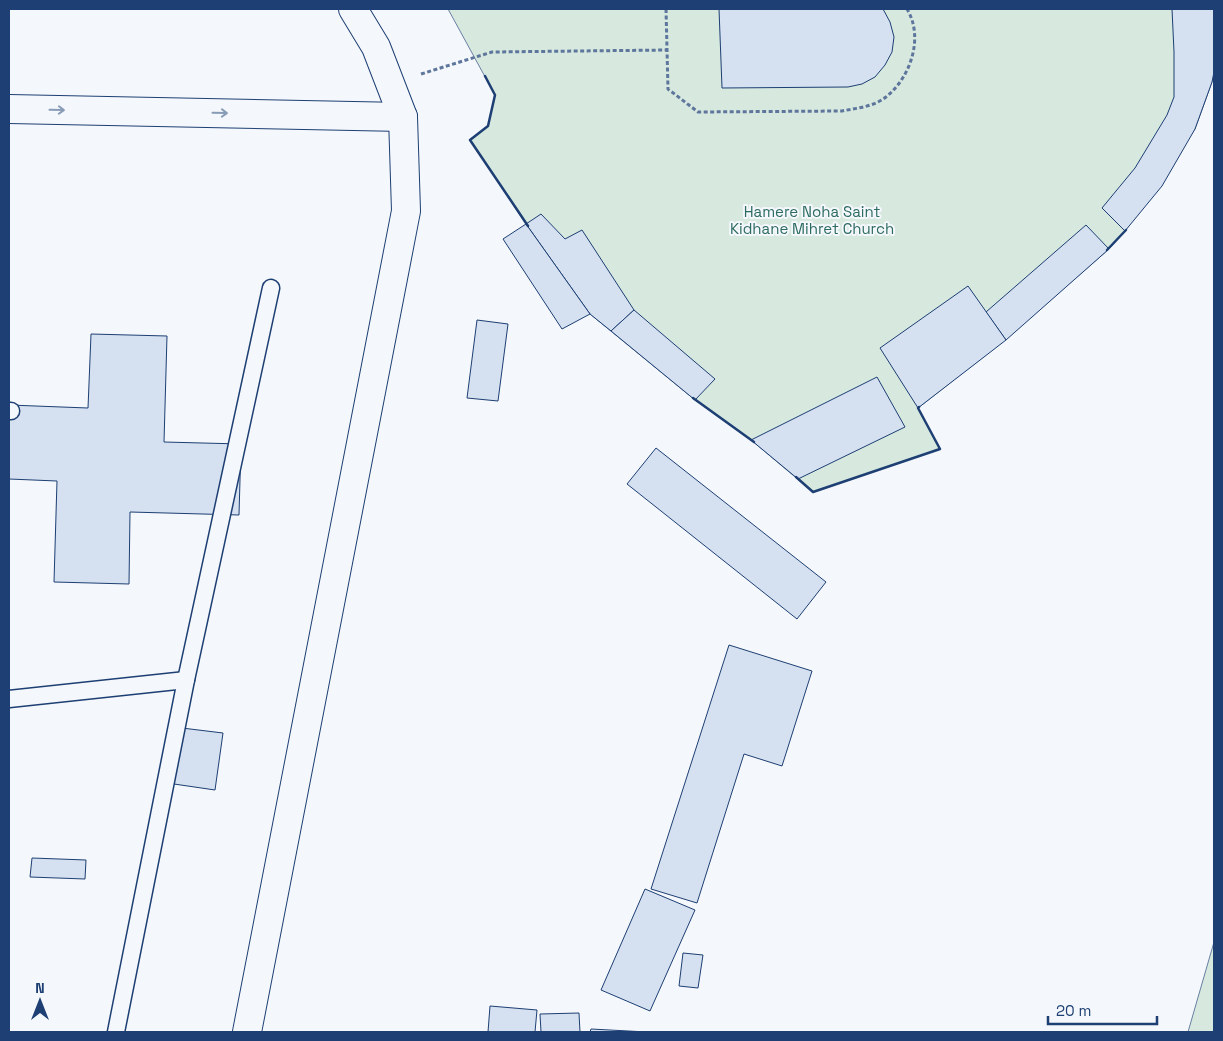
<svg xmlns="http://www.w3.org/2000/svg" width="1223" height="1041" font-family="'Space Grotesk',sans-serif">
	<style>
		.green { fill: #d7e8df; stroke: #687fa3 }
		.building { fill: #d5e0f0; stroke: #1d3f73 }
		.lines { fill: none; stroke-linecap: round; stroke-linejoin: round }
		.service-casing { stroke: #1d3f73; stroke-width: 19 }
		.tertiary-casing { stroke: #1d3f73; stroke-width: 30 }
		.path { stroke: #5e769c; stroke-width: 3; stroke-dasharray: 4 2.5; stroke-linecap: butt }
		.service { stroke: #f4f7fb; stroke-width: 16 }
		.tertiary { stroke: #f4f7fb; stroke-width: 28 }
		.wall { stroke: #1d3f73; stroke-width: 2.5 }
		.oneway { stroke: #889bb7 }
		.labels { text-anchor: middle; stroke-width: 4; stroke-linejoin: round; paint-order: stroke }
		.park-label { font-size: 15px; fill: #2c6c60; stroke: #f4f7fb }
	</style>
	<rect width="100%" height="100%" fill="#f4f7fb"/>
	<!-- green -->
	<g class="green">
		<polygon points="448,9 1214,9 1214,72 1212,82 1195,129 1125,231 1109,249 1006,339 918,408 940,449 813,492 751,440 695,400 590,314 526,224 470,140 488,126 495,95"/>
		<polygon points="1214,942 1214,1032 1188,1032"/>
	</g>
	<!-- building -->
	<g class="building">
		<polygon points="719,9 883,9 890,22 894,37 892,52 885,65 875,77 862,84 848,87 722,88"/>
		<polygon points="1172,9 1214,9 1214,72 1212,82 1195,129 1162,186 1125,231 1102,208 1135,168 1167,115 1174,97 1174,52"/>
		<polygon points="541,214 565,239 582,230 634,310 611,331 590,314 526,224"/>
		<polygon points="526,224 590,314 562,329 503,239"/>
		<polygon points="1086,225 1109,249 1006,340 986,312"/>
		<polygon points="968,286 1006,340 918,408 880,348"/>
		<polygon points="634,310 715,379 695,400 611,331"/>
		<polygon points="477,320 508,324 498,401 467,398"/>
		<polygon points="91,334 167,336 164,442 241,444 239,515 130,512 129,584 54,582 57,481 9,479 9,405 88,408"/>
		<polygon points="877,377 905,427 798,479 751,440"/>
		<polygon points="656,448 826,582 797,619 627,484"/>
		<polygon points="729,645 812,671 782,766 744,754 697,903 651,889"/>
		<polygon points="182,728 223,733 215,790 174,784"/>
		<polygon points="32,858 86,860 85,879 30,877"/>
		<polygon points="645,889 695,910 650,1011 601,990"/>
		<polygon points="683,953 703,955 698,988 679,986"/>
		<polygon points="490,1006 537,1010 535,1032 488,1032"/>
		<polygon points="579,1013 580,1032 541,1032 540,1014"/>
		<polygon points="591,1029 647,1032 590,1032"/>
	</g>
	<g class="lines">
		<defs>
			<g id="service">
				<polyline points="9,411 11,411"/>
				<polyline points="9,699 186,680"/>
				<polyline points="116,1032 186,680 271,288"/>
			</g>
			<g id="tertiary">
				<polyline points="9,109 403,117"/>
				<polyline points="247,1032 406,211 403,117 376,47 353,9"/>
			</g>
		</defs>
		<!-- service casing -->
		<use href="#service" class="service-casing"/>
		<!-- tertiary casing -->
		<use href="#tertiary" class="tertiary-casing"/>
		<!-- path -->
		<g class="path">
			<path d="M666,9L668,89L698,112L842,111C857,108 873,107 886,97C911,77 924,37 907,9"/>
			<polyline points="421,74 492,52 667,50"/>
		</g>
		<!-- service -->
		<use href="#service" class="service"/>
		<!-- tertiary -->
		<use href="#tertiary" class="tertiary"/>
		<!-- wall -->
		<g class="wall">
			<polyline points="485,76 495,95 488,126 470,140 528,226"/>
			<polyline points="1107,250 1126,230"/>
			<polyline points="693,398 754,442"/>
			<polyline points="796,477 813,492 940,449 918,408 919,407"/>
		</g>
	</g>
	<!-- one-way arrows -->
	<defs><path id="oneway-shaft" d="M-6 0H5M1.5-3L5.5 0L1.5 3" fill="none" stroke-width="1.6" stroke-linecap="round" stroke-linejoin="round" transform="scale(1.25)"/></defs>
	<g class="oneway">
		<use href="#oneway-shaft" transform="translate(57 110) rotate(1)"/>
		<use href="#oneway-shaft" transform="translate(220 113) rotate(1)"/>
	</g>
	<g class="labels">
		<!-- park labels -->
		<g class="park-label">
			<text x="812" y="217">Hamere Noha Saint<tspan x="812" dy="17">Kidhane Mihret Church</tspan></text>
		</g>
	</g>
	<!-- border -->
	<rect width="1223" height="1041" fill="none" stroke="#1d3f73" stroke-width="20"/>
	<!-- north arrow -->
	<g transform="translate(40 1001)" stroke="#f4f7fb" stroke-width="4" paint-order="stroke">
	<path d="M0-4L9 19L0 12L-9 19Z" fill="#1d3f73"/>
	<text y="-8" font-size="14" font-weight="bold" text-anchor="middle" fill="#1d3f73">N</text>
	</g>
	<!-- scale -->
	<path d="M1048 1016v8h109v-8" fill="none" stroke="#1d3f73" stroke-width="2.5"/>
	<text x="1056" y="1016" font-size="15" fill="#1d3f73" stroke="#f4f7fb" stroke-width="4" paint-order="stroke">20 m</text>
</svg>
